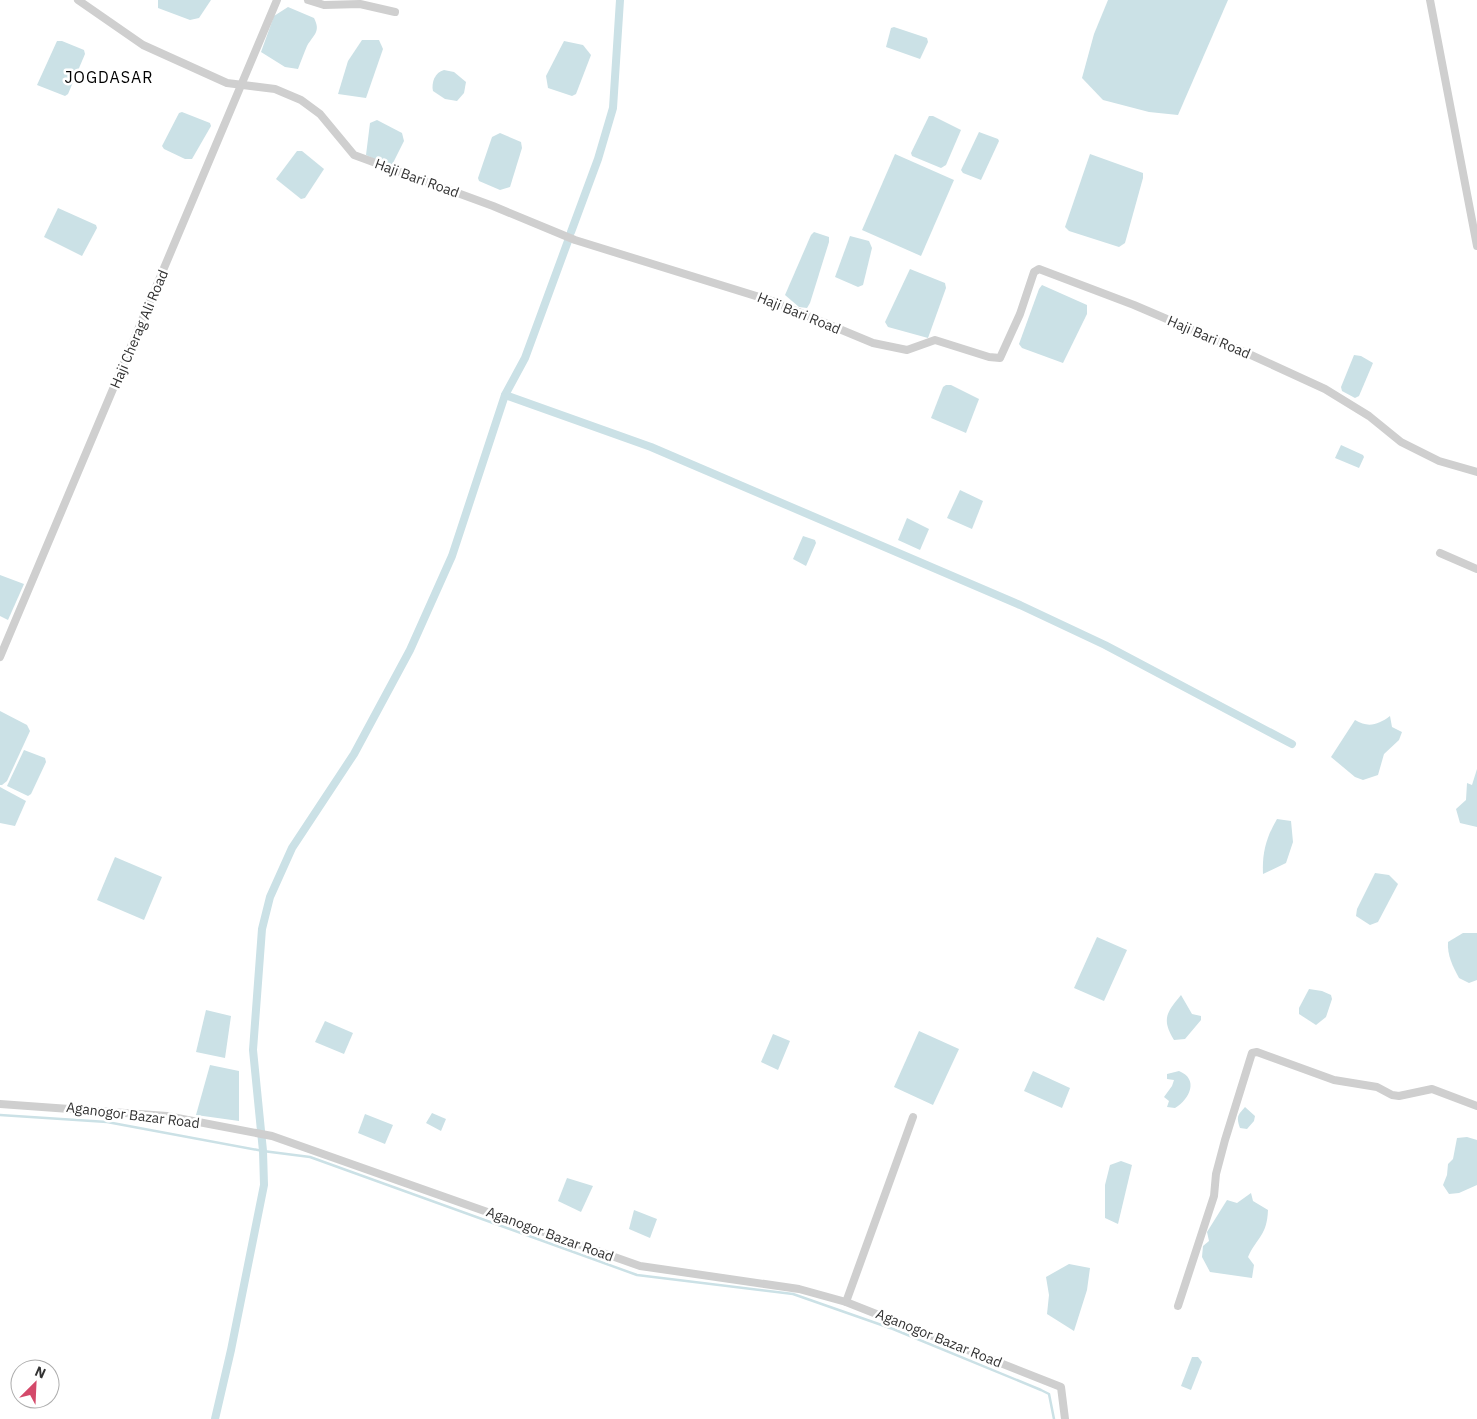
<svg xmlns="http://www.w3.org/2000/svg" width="1477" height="1419" font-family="'IBM Plex Sans',sans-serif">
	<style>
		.water { fill: #cbe1e6 }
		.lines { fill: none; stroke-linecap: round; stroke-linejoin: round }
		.stream { stroke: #cbe1e6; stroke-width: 2.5 }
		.canal { stroke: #cbe1e6; stroke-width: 8 }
		.minor { stroke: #cfcfcf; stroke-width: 8 }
		.labels { text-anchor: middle; stroke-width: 5; stroke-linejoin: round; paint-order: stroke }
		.street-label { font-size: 14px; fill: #323232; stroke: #fff }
		.quarter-label { font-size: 16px; letter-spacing: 1px; fill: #000; stroke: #fff }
	</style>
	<rect width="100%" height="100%" fill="#fff"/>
	<!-- water -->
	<g class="water">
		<polygon points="158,0 211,0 199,18 190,20 158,8"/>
		<polygon points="1108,0 1228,0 1178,115 1149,112 1103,100 1082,78 1094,34"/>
		<path d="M288,7L314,18C321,32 314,34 307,46C304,53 301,61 298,69L285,67L261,52L274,16Z"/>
		<polygon points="894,27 927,38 928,42 920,59 886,47 891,28"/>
		<polygon points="362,40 379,40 383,49 366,98 338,94 348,61"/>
		<polygon points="57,41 62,41 84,50 85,54 68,94 65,96 37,85"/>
		<polygon points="564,41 583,45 591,55 576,94 572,96 548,88 546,76"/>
		<path d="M444,70L454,72L466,82L464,93L457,101L445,99L433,91C431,83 435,72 444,70Z"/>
		<polygon points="182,112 210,123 211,126 192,159 185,159 164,149 162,146 179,113"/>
		<polygon points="929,116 933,116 961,130 946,165 941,168 912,156 911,153"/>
		<polygon points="377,120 402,133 404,141 391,167 366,155 370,123"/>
		<polygon points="979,132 998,139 999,141 981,180 963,173 961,170"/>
		<polygon points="500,133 521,142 522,148 510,187 500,190 479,181 478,178 492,137"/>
		<polygon points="297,151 302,151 324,169 305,198 301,199 276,179"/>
		<polygon points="895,154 954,180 921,256 862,230"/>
		<polygon points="1090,154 1143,173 1143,178 1125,243 1119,247 1069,231 1065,227"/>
		<polygon points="58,208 96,225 97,228 82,256 44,237"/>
		<polygon points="814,232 829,237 829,242 810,303 807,308 799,307 785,295 811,235"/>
		<polygon points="850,236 869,241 872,248 863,285 858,287 835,277"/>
		<polygon points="910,269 945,283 946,288 928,338 888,327 885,322"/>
		<polygon points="1042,285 1087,305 1087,314 1063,363 1022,348 1019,344 1039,289"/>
		<polygon points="1354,355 1361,356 1373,363 1359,396 1355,398 1342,391 1341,387"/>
		<polygon points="946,385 951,385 979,399 966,433 931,418 943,387"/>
		<polygon points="1341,445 1363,455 1364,457 1359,468 1335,458"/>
		<polygon points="960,490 983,501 972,529 947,518"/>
		<polygon points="907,518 929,529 920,550 898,540"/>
		<polygon points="803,536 815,540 816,543 806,566 793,559"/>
		<polygon points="0,575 24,584 8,620 0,616"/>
		<polygon points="0,711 27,725 30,731 7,781 2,785 0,785"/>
		<path d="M1390,716L1392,727L1402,732L1399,740L1384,754L1378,775L1363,780L1355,777L1331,757L1355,720C1368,728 1378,725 1390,716Z"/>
		<polygon points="24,750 45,758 46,762 31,794 28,796 7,786"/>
		<polygon points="1477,769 1477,827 1460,823 1456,809 1466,800 1467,783 1472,785"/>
		<polygon points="0,787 26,801 15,826 0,823"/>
		<path d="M1277,819L1291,821L1293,842L1286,863L1263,874C1262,853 1266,838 1277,819Z"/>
		<polygon points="115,857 162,877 144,920 97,900"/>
		<polygon points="1375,873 1389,875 1398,884 1378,922 1370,925 1356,916 1357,909"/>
		<path d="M1463,933H1477V980L1469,983L1459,978C1453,967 1447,955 1448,942Z"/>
		<polygon points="1097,937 1127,950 1104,1001 1074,988"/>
		<polygon points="1309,989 1322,991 1331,995 1332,999 1326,1017 1316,1025 1299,1014 1299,1008"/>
		<path d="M1181,995L1192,1014L1201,1016V1020L1185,1039L1174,1040C1161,1019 1167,1012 1181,995Z"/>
		<polygon points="206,1010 231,1016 225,1058 196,1052"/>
		<polygon points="325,1021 353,1033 344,1054 315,1042"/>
		<polygon points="919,1031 959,1049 933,1105 894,1087"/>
		<polygon points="773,1034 790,1041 778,1070 761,1062"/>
		<polygon points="210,1065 239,1071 239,1121 196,1115"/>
		<polygon points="1033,1071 1070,1088 1062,1108 1024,1091"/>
		<path d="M1179,1071C1199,1079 1190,1099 1175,1108L1167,1107L1169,1101L1164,1097L1172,1086L1174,1080L1167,1079V1074Z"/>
		<path d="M1245,1107L1255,1116L1254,1121L1247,1129L1240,1128C1236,1116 1238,1115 1245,1107Z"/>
		<polygon points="432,1113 446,1119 441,1131 426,1123"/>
		<polygon points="365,1114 393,1125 385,1144 358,1133"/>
		<polygon points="1467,1137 1477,1140 1477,1185 1459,1193 1449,1194 1443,1185 1447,1175 1448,1164 1453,1159 1457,1138"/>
		<polygon points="1121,1161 1132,1165 1118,1224 1105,1218 1105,1185 1110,1165"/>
		<polygon points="567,1178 593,1186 581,1212 558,1201"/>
		<path d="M1251,1193L1253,1201L1268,1210C1267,1236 1257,1237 1248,1257L1254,1265L1252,1278L1210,1272L1202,1257L1203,1246L1209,1241L1207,1232L1227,1200L1237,1203Z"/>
		<polygon points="634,1210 657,1219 650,1238 629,1229"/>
		<polygon points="1069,1264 1090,1268 1087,1290 1074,1331 1047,1314 1049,1295 1046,1277"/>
		<polygon points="1192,1357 1198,1357 1202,1362 1191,1390 1181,1386"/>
	</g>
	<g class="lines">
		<!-- stream -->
		<polyline class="stream" points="0,1115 107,1122 263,1151 310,1157 637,1275 793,1294 893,1329 1041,1390 1049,1394 1054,1419"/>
		<!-- canal -->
		<g class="canal">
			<polyline points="571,232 598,159 613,108 620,0"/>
			<polyline points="505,395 651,447 1020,605 1105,645 1292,744"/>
			<polyline points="215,1419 231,1350 264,1185 263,1151 253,1050 262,929 270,897 292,848 354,754 410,650 452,556 505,395 525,358 568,241"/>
		</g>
		<!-- minor -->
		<g class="minor">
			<polyline points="78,0 143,45 227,83 275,89 301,100 320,114 354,155 493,206 575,240 772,301 873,343 907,350 935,340 989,357 1000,358 1020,314 1034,272 1039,269 1134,305 1251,355 1325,389 1369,416 1401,442 1439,461 1477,472"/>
			<polyline points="308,0 324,5 360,4 395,12"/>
			<polyline points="1430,0 1477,246"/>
			<polyline points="1440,553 1477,569"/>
			<polyline points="0,657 277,0"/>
			<polyline points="0,1104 167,1116 272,1136 640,1266 799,1289 846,1302 1061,1387 1065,1419"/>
			<polyline points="846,1302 913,1117"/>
			<polyline points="1178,1306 1214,1196 1216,1174 1225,1140 1252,1053 1257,1052 1334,1080 1377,1087 1392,1095 1399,1096 1432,1089 1477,1106"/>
		</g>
	</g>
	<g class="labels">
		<!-- street labels -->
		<g class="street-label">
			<text transform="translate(417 178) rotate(20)" y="5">Haji Bari Road</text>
			<text transform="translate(799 313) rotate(22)" y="5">Haji Bari Road</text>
			<text transform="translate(139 329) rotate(-67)" y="5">Haji Cherag Ali Road</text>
			<text transform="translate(1209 337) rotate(23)" y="5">Haji Bari Road</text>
			<text transform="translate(133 1115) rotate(7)" y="5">Aganogor Bazar Road</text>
			<text transform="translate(550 1234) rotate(20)" y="5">Aganogor Bazar Road</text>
			<text transform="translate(939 1338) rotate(22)" y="5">Aganogor Bazar Road</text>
		</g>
		<!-- quarter labels -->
		<g class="quarter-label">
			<text x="109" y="83">JOGDASAR</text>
		</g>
	</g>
	<!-- north arrow -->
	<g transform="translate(35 1384) rotate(24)"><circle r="24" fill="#ffffff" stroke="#adadad"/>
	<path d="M0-4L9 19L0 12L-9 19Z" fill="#d4496a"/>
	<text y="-8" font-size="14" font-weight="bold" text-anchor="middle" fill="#323232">N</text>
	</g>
</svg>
